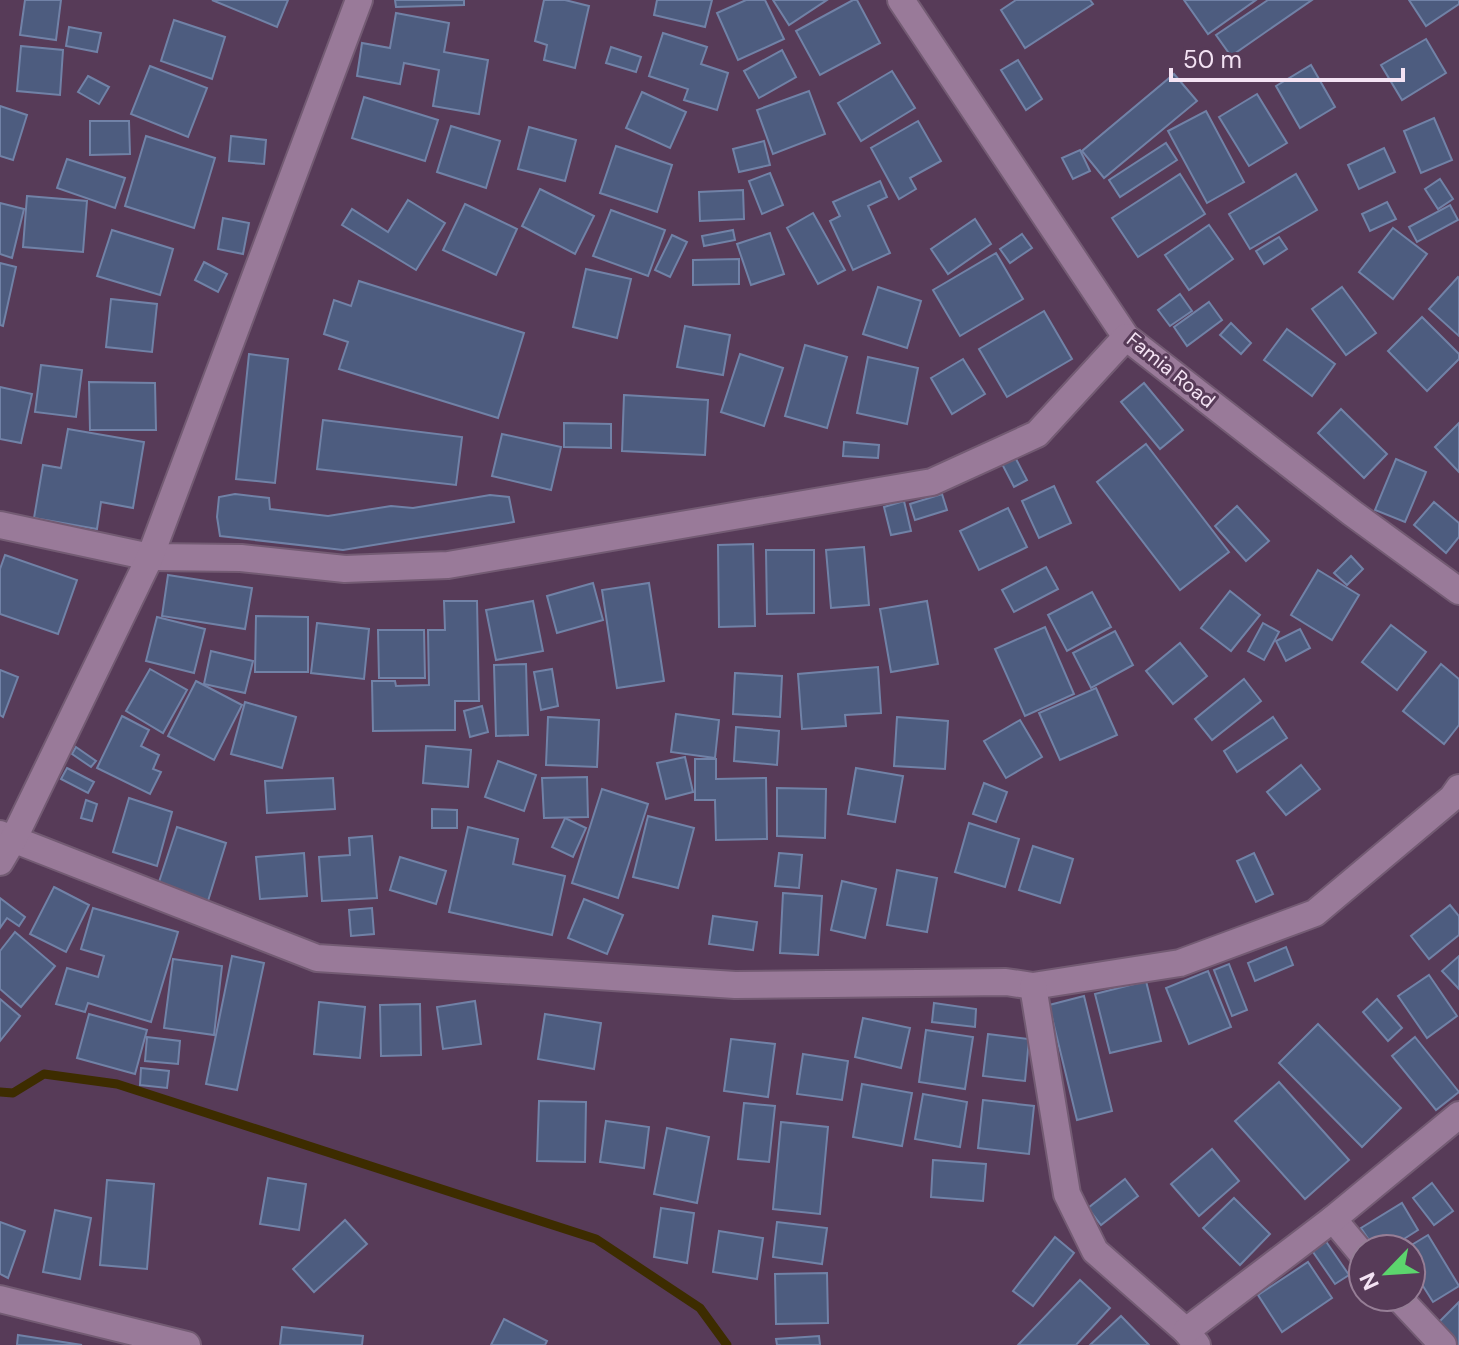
<svg xmlns="http://www.w3.org/2000/svg" width="1459" height="1345" font-family="'DM Sans',sans-serif">
	<style>
		.lines { fill: none; stroke-linecap: round; stroke-linejoin: round }
		.stream { stroke: #3d2c00; stroke-width: 9 }
		.building { fill: #4d5c7f; stroke: #7182a7; stroke-width: 2 }
		.street-casing { stroke: #735b73; stroke-width: 30 }
		.street { stroke: #997a99; stroke-width: 26 }
		.labels { text-anchor: middle; stroke-width: 6; stroke-linejoin: round; paint-order: stroke }
		.street-label { font-size: 20px; fill: #f4e3f4; stroke: #573b58 }
	</style>
	<rect width="100%" height="100%" fill="#573b58"/>
	<g class="lines">
		<!-- stream -->
		<polyline class="stream" points="0,1092 13,1093 44,1074 117,1084 596,1239 700,1308 727,1345"/>
	</g>
	<!-- building -->
	<g class="building">
		<polygon points="25,0 61,0 56,40 20,35"/>
		<polygon points="212,0 288,0 277,27"/>
		<polygon points="395,0 464,0 464,5 396,7"/>
		<polygon points="544,0 565,0 589,6 575,68 544,60 547,45 535,41"/>
		<polygon points="657,0 712,0 705,27 654,15"/>
		<polygon points="746,0 765,0 784,39 738,60 717,13"/>
		<polygon points="773,0 827,0 789,25"/>
		<polygon points="853,0 857,0 880,43 820,75 796,31"/>
		<polygon points="1016,0 1090,0 1093,4 1025,48 1001,10"/>
		<polygon points="1184,0 1256,0 1208,34"/>
		<polygon points="1268,0 1312,0 1231,56 1216,35"/>
		<polygon points="1409,0 1459,0 1459,4 1426,26"/>
		<polygon points="396,13 449,23 444,52 488,60 479,114 433,106 439,70 404,63 400,84 357,76 362,43 390,48"/>
		<polygon points="174,20 225,37 212,79 161,61"/>
		<polygon points="69,27 101,33 97,52 66,46"/>
		<polygon points="663,33 707,47 701,64 728,73 717,110 684,100 688,89 649,76"/>
		<polygon points="1426,39 1446,73 1402,100 1381,65"/>
		<polygon points="21,46 63,50 60,95 17,91"/>
		<polygon points="611,47 641,57 636,72 606,63"/>
		<polygon points="782,50 796,77 759,98 744,71"/>
		<polygon points="1018,60 1042,99 1026,110 1001,70"/>
		<polygon points="1311,65 1335,107 1300,128 1276,86"/>
		<polygon points="150,66 207,88 188,137 131,114"/>
		<polygon points="892,71 915,108 861,141 838,103"/>
		<polygon points="1174,74 1197,101 1104,178 1082,151"/>
		<polygon points="88,76 109,87 99,104 78,92"/>
		<polygon points="809,91 825,134 773,154 757,110"/>
		<polygon points="642,92 686,112 670,148 626,128"/>
		<polygon points="1257,94 1287,143 1249,166 1219,117"/>
		<polygon points="364,97 438,120 425,161 352,138"/>
		<polygon points="0,106 27,115 13,160 0,156"/>
		<polygon points="1206,111 1244,182 1207,203 1168,131"/>
		<polygon points="1434,118 1452,160 1421,173 1404,131"/>
		<polygon points="90,121 129,121 130,154 90,155"/>
		<polygon points="918,121 941,161 910,178 916,189 899,199 871,148"/>
		<polygon points="451,126 500,141 486,188 437,172"/>
		<polygon points="529,127 576,140 565,181 518,169"/>
		<polygon points="146,136 215,158 194,228 125,206"/>
		<polygon points="231,136 266,140 264,164 229,161"/>
		<polygon points="764,141 770,165 739,172 733,149"/>
		<polygon points="1166,143 1177,160 1120,197 1109,180"/>
		<polygon points="616,146 672,165 657,212 600,193"/>
		<polygon points="1384,148 1395,172 1359,189 1348,165"/>
		<polygon points="1080,150 1090,171 1073,179 1062,158"/>
		<polygon points="67,159 125,178 115,208 57,188"/>
		<polygon points="770,173 783,205 762,214 749,181"/>
		<polygon points="1180,174 1205,214 1138,257 1112,218"/>
		<polygon points="1296,174 1317,210 1250,249 1229,214"/>
		<polygon points="1440,179 1453,199 1438,209 1425,189"/>
		<polygon points="880,181 887,197 868,206 890,253 853,270 830,221 840,216 833,202"/>
		<polygon points="540,189 594,216 575,254 522,226"/>
		<polygon points="743,190 744,219 700,221 699,192"/>
		<polygon points="27,196 87,201 83,252 23,247"/>
		<polygon points="408,200 445,223 416,270 342,225 352,209 388,232"/>
		<polygon points="1387,202 1396,219 1370,231 1362,214"/>
		<polygon points="0,203 24,209 12,258 0,254"/>
		<polygon points="465,204 517,229 496,275 443,250"/>
		<polygon points="1450,205 1458,220 1417,242 1409,227"/>
		<polygon points="611,210 665,230 648,276 593,256"/>
		<polygon points="813,213 845,270 818,284 787,228"/>
		<polygon points="223,218 249,223 243,254 218,249"/>
		<polygon points="975,219 991,244 948,274 931,249"/>
		<polygon points="1209,225 1233,259 1189,290 1165,255"/>
		<polygon points="1393,228 1427,254 1393,299 1359,272"/>
		<polygon points="112,230 173,249 160,295 97,276"/>
		<polygon points="733,230 735,240 704,246 702,236"/>
		<polygon points="770,233 784,274 751,285 737,244"/>
		<polygon points="1022,234 1032,248 1010,263 1000,249"/>
		<polygon points="672,235 687,242 670,277 655,270"/>
		<polygon points="1279,237 1287,249 1264,264 1256,251"/>
		<polygon points="996,253 1023,299 960,336 933,290"/>
		<polygon points="739,259 739,284 693,285 693,260"/>
		<polygon points="204,262 227,274 218,292 195,280"/>
		<polygon points="0,263 16,267 3,326 0,325"/>
		<polygon points="586,269 631,279 617,338 573,327"/>
		<polygon points="1458,277 1459,278 1459,336 1429,309"/>
		<polygon points="359,281 524,333 498,418 339,369 348,342 324,334 334,300 351,306"/>
		<polygon points="878,287 921,301 907,348 863,334"/>
		<polygon points="1342,287 1376,333 1346,355 1312,309"/>
		<polygon points="1180,294 1192,311 1170,326 1158,310"/>
		<polygon points="111,299 157,304 152,352 106,347"/>
		<polygon points="1209,302 1222,320 1187,346 1174,327"/>
		<polygon points="1044,311 1072,359 1007,397 979,349"/>
		<polygon points="1422,317 1459,354 1459,359 1427,391 1388,351"/>
		<polygon points="1231,323 1251,343 1241,354 1220,335"/>
		<polygon points="685,326 730,335 723,375 677,367"/>
		<polygon points="1287,329 1335,364 1312,396 1264,360"/>
		<polygon points="805,345 847,357 827,428 785,416"/>
		<polygon points="249,354 288,359 275,483 236,479"/>
		<polygon points="740,354 783,368 764,426 721,412"/>
		<polygon points="868,357 918,368 907,424 857,413"/>
		<polygon points="963,359 985,394 952,414 931,378"/>
		<polygon points="41,365 82,370 76,417 35,412"/>
		<polygon points="89,382 155,383 156,430 90,430"/>
		<polygon points="1144,383 1183,430 1160,449 1121,402"/>
		<polygon points="0,387 32,394 21,443 0,439"/>
		<polygon points="624,395 708,400 705,455 622,451"/>
		<polygon points="1341,409 1387,454 1364,478 1318,433"/>
		<polygon points="323,420 462,437 456,485 317,469"/>
		<polygon points="564,423 611,424 611,448 564,447"/>
		<polygon points="1459,423 1459,472 1435,447"/>
		<polygon points="68,429 144,442 133,508 101,502 97,529 34,518 43,465 61,468"/>
		<polygon points="502,434 561,447 551,490 492,476"/>
		<polygon points="844,442 879,445 878,458 843,456"/>
		<polygon points="1146,444 1229,552 1180,590 1097,482"/>
		<polygon points="1015,457 1027,480 1014,487 1002,464"/>
		<polygon points="1396,459 1426,472 1405,522 1375,510"/>
		<polygon points="1054,486 1071,523 1039,538 1022,501"/>
		<polygon points="235,494 269,498 270,509 328,516 391,506 413,508 490,495 509,497 514,522 343,550 220,536 217,517 219,497"/>
		<polygon points="942,494 947,510 915,520 910,504"/>
		<polygon points="904,501 911,531 891,535 884,507"/>
		<polygon points="1434,502 1459,523 1459,537 1446,553 1414,525"/>
		<polygon points="1237,506 1269,541 1246,561 1215,526"/>
		<polygon points="1008,508 1027,547 979,570 960,531"/>
		<polygon points="753,544 755,626 719,627 718,545"/>
		<polygon points="864,547 869,605 831,608 826,550"/>
		<polygon points="766,550 814,550 814,613 767,614"/>
		<polygon points="5,555 77,580 58,634 0,614 0,569"/>
		<polygon points="1351,556 1363,569 1347,585 1334,573"/>
		<polygon points="1046,567 1058,589 1014,612 1002,590"/>
		<polygon points="1318,570 1359,595 1332,640 1291,615"/>
		<polygon points="168,575 252,588 245,629 162,616"/>
		<polygon points="593,583 603,620 557,633 547,596"/>
		<polygon points="649,583 664,681 617,688 602,590"/>
		<polygon points="1230,591 1260,615 1231,651 1201,628"/>
		<polygon points="1092,592 1111,627 1067,651 1048,615"/>
		<polygon points="444,601 477,601 479,701 455,701 455,730 373,731 372,681 395,681 396,686 429,685 428,630 445,630"/>
		<polygon points="533,601 543,651 496,660 486,610"/>
		<polygon points="927,601 938,664 891,672 880,609"/>
		<polygon points="256,616 308,617 308,672 255,672"/>
		<polygon points="157,617 205,629 194,673 146,661"/>
		<polygon points="317,623 369,629 364,679 311,673"/>
		<polygon points="1263,623 1279,632 1264,660 1248,651"/>
		<polygon points="1391,625 1426,652 1397,690 1362,662"/>
		<polygon points="1045,627 1074,694 1025,716 995,649"/>
		<polygon points="1300,629 1310,648 1286,661 1276,641"/>
		<polygon points="378,630 424,630 425,678 379,678"/>
		<polygon points="1115,631 1133,665 1091,688 1073,653"/>
		<polygon points="1180,643 1207,676 1173,704 1146,671"/>
		<polygon points="211,651 253,661 245,693 204,684"/>
		<polygon points="526,664 528,735 496,736 494,665"/>
		<polygon points="1441,664 1459,679 1459,725 1444,744 1403,711"/>
		<polygon points="878,667 881,713 845,715 846,726 802,729 798,674"/>
		<polygon points="150,669 187,690 163,733 126,711"/>
		<polygon points="552,669 558,706 541,710 534,672"/>
		<polygon points="0,670 18,677 3,717 0,715"/>
		<polygon points="735,673 782,676 780,717 733,714"/>
		<polygon points="1244,679 1261,701 1212,740 1195,719"/>
		<polygon points="196,681 242,705 214,760 168,736"/>
		<polygon points="1096,688 1117,735 1060,760 1039,713"/>
		<polygon points="245,702 296,717 282,768 231,754"/>
		<polygon points="482,706 488,732 470,737 464,711"/>
		<polygon points="676,714 719,720 715,758 671,752"/>
		<polygon points="122,716 149,730 141,746 159,755 153,769 161,772 150,794 97,768"/>
		<polygon points="548,717 599,720 597,767 546,765"/>
		<polygon points="897,717 948,721 945,769 894,766"/>
		<polygon points="1273,717 1287,738 1237,772 1224,751"/>
		<polygon points="1020,720 1042,757 1006,778 984,741"/>
		<polygon points="736,727 779,731 777,765 734,761"/>
		<polygon points="426,746 471,750 468,787 423,783"/>
		<polygon points="76,747 96,761 91,767 72,754"/>
		<polygon points="685,757 693,792 666,799 657,763"/>
		<polygon points="695,759 716,759 716,779 766,778 767,839 716,840 715,800 695,800"/>
		<polygon points="498,761 536,775 524,811 485,797"/>
		<polygon points="1301,765 1320,789 1286,815 1267,792"/>
		<polygon points="67,768 94,782 88,793 61,779"/>
		<polygon points="856,768 903,776 895,822 848,814"/>
		<polygon points="587,777 588,817 544,818 542,778"/>
		<polygon points="333,778 335,809 267,813 265,781"/>
		<polygon points="984,783 1007,792 996,822 973,814"/>
		<polygon points="777,788 826,789 825,838 777,836"/>
		<polygon points="602,789 648,804 618,898 572,883"/>
		<polygon points="129,798 172,812 157,866 113,852"/>
		<polygon points="86,800 97,804 92,821 81,818"/>
		<polygon points="432,809 457,810 457,828 432,828"/>
		<polygon points="648,816 694,828 678,888 633,877"/>
		<polygon points="565,818 586,828 573,857 552,847"/>
		<polygon points="969,823 1019,839 1005,887 955,872"/>
		<polygon points="177,827 226,843 208,901 158,885"/>
		<polygon points="468,827 518,839 513,864 565,876 552,935 449,912"/>
		<polygon points="372,836 377,898 322,901 319,857 350,855 349,838"/>
		<polygon points="1033,846 1073,859 1060,903 1019,890"/>
		<polygon points="304,853 307,896 260,899 256,857"/>
		<polygon points="779,853 802,855 799,888 775,886"/>
		<polygon points="1254,853 1273,894 1256,902 1237,861"/>
		<polygon points="400,857 446,871 436,904 390,890"/>
		<polygon points="897,870 937,878 927,932 887,925"/>
		<polygon points="842,881 876,889 865,938 831,930"/>
		<polygon points="54,887 89,905 66,952 30,934"/>
		<polygon points="783,893 822,896 818,955 780,953"/>
		<polygon points="0,898 25,917 19,926 7,918 0,928"/>
		<polygon points="584,899 623,915 607,954 568,938"/>
		<polygon points="1450,905 1459,916 1459,935 1429,959 1411,936"/>
		<polygon points="93,908 178,932 151,1022 88,1003 85,1012 56,1004 67,968 98,977 104,956 81,949"/>
		<polygon points="372,908 374,934 351,936 349,910"/>
		<polygon points="713,916 757,922 753,950 709,944"/>
		<polygon points="15,932 55,966 21,1007 0,989 0,951"/>
		<polygon points="1286,947 1293,965 1255,981 1248,963"/>
		<polygon points="232,956 264,963 237,1090 206,1084"/>
		<polygon points="1459,956 1459,989 1442,971"/>
		<polygon points="173,959 222,966 214,1035 164,1028"/>
		<polygon points="1229,964 1247,1010 1232,1016 1214,970"/>
		<polygon points="1208,971 1231,1027 1189,1044 1166,988"/>
		<polygon points="1429,975 1457,1016 1427,1038 1398,996"/>
		<polygon points="1146,981 1161,1041 1110,1053 1095,994"/>
		<polygon points="1084,996 1112,1111 1077,1120 1049,1005"/>
		<polygon points="0,999 20,1016 0,1041"/>
		<polygon points="1377,999 1402,1028 1388,1041 1363,1012"/>
		<polygon points="475,1001 481,1044 443,1049 437,1007"/>
		<polygon points="319,1002 365,1007 360,1058 314,1054"/>
		<polygon points="934,1003 976,1009 975,1027 932,1022"/>
		<polygon points="420,1004 421,1055 381,1056 380,1005"/>
		<polygon points="89,1014 147,1030 135,1074 77,1058"/>
		<polygon points="545,1014 601,1023 594,1069 538,1059"/>
		<polygon points="863,1018 910,1028 901,1068 855,1057"/>
		<polygon points="1318,1024 1401,1108 1362,1147 1279,1063"/>
		<polygon points="926,1030 973,1037 965,1089 919,1082"/>
		<polygon points="988,1034 1029,1039 1025,1081 983,1076"/>
		<polygon points="147,1037 180,1041 178,1064 145,1061"/>
		<polygon points="1415,1037 1459,1092 1436,1110 1392,1056"/>
		<polygon points="731,1039 775,1044 768,1097 724,1091"/>
		<polygon points="803,1054 848,1061 842,1100 797,1094"/>
		<polygon points="141,1068 169,1071 167,1088 140,1085"/>
		<polygon points="1279,1082 1349,1160 1305,1199 1235,1121"/>
		<polygon points="862,1084 912,1093 902,1146 853,1137"/>
		<polygon points="923,1094 967,1102 960,1147 915,1139"/>
		<polygon points="983,1100 1034,1106 1029,1154 978,1148"/>
		<polygon points="539,1101 586,1102 585,1162 537,1161"/>
		<polygon points="744,1103 775,1106 769,1162 738,1159"/>
		<polygon points="606,1121 649,1127 644,1168 600,1162"/>
		<polygon points="781,1122 828,1127 820,1214 773,1209"/>
		<polygon points="667,1128 709,1137 697,1203 654,1194"/>
		<polygon points="1212,1149 1239,1181 1199,1216 1171,1184"/>
		<polygon points="933,1160 986,1164 983,1201 931,1197"/>
		<polygon points="268,1178 306,1184 299,1230 260,1224"/>
		<polygon points="1125,1179 1138,1196 1101,1225 1088,1208"/>
		<polygon points="107,1180 154,1184 147,1269 100,1265"/>
		<polygon points="1432,1183 1453,1211 1434,1225 1413,1198"/>
		<polygon points="1234,1198 1270,1234 1240,1265 1203,1228"/>
		<polygon points="1402,1203 1418,1230 1388,1249 1375,1249 1361,1228"/>
		<polygon points="661,1208 694,1213 687,1263 654,1257"/>
		<polygon points="55,1210 91,1218 80,1279 43,1272"/>
		<polygon points="345,1220 367,1244 314,1292 293,1269"/>
		<polygon points="0,1222 25,1231 8,1278 0,1274"/>
		<polygon points="777,1222 827,1228 822,1264 773,1257"/>
		<polygon points="719,1231 763,1238 757,1279 713,1272"/>
		<polygon points="1428,1235 1459,1286 1433,1302 1411,1267 1411,1249 1405,1249"/>
		<polygon points="1055,1237 1074,1253 1033,1306 1013,1291"/>
		<polygon points="1325,1240 1349,1275 1335,1284 1311,1249"/>
		<polygon points="1308,1262 1332,1298 1282,1332 1258,1295"/>
		<polygon points="827,1273 828,1323 776,1324 775,1274"/>
		<polygon points="1080,1280 1110,1308 1076,1345 1018,1345"/>
		<polygon points="1459,1302 1459,1345 1453,1345 1435,1326"/>
		<polygon points="1121,1316 1149,1345 1090,1345"/>
		<polygon points="504,1319 547,1341 545,1345 491,1345"/>
		<polygon points="282,1327 363,1336 362,1345 280,1345"/>
		<polygon points="18,1335 82,1345 17,1345"/>
		<polygon points="819,1336 820,1345 777,1345 776,1339"/>
	</g>
	<g class="lines">
		<defs>
			<g id="street">
				<polyline points="901,0 1126,337 1352,513 1459,591"/>
				<polyline points="0,525 150,557 241,558 345,569 448,565 932,482 1037,434 1126,337"/>
				<polyline points="0,834 317,958 735,985 1006,982 1033,986 1180,963 1315,913 1452,798 1459,788"/>
				<polyline points="0,862 13,840 150,557 359,0"/>
				<polyline points="1033,986 1067,1194 1095,1251 1186,1331 1197,1345"/>
				<polyline points="1333,1219 1363,1255"/>
				<polyline points="1398,1297 1443,1345"/>
				<polyline points="0,1299 187,1345"/>
				<polyline points="1186,1331 1333,1219 1459,1115"/>
			</g>
		</defs>
		<!-- street casing -->
		<use href="#street" class="street-casing"/>
		<!-- street -->
		<use href="#street" class="street"/>
	</g>
	<g class="labels">
		<!-- street labels -->
		<g class="street-label">
			<text transform="translate(1171 370) rotate(39)" y="7">Famia Road</text>
		</g>
	</g>
	<!-- north arrow -->
	<g transform="translate(1387 1273) rotate(245)"><circle r="38" fill="#573b58" stroke="#967e96" stroke-width="2"/>
	<path d="M0-6L14 30L0 20L-14 30Z" fill="#5cd56d"/>
	<text y="-12" font-size="22" font-weight="bold" text-anchor="middle" fill="#f4e3f4">N</text>
	</g>
	<!-- scale -->
	<path d="M1171 68v12h232v-12" fill="none" stroke="#f4e3f4" stroke-width="4"/>
	<text x="1183" y="68" font-size="24" fill="#f4e3f4" stroke="#573b58" stroke-width="6" paint-order="stroke">50 m</text>
</svg>
